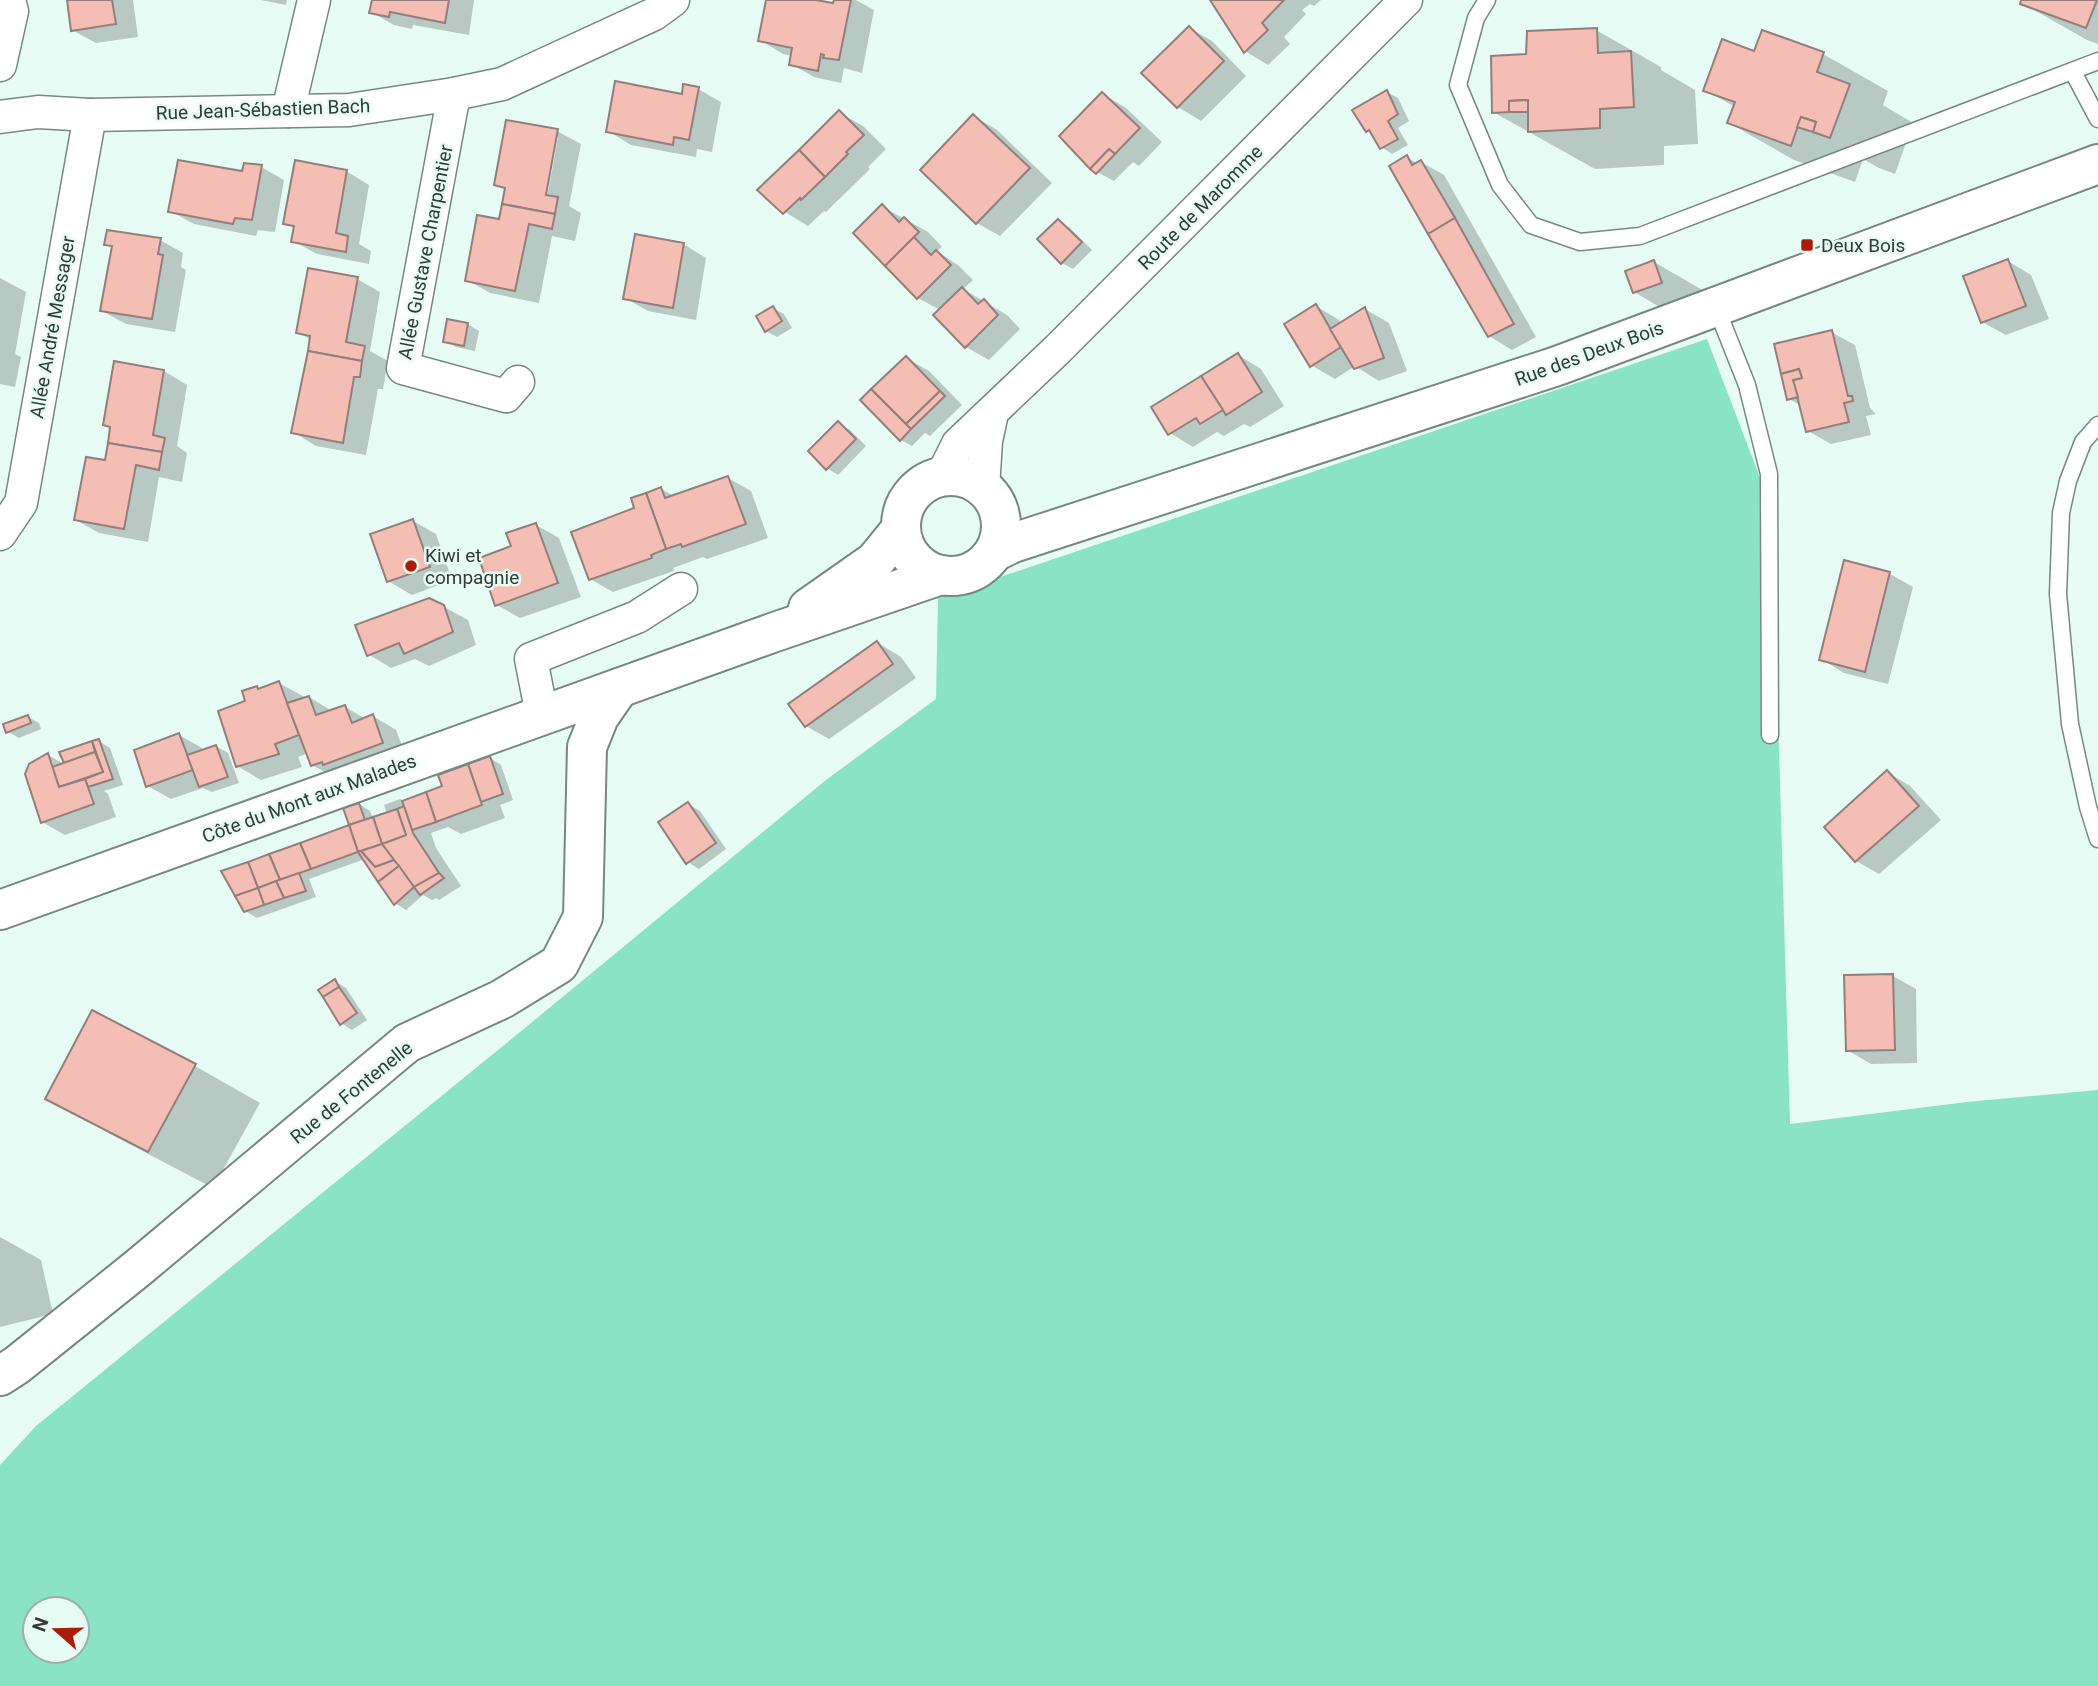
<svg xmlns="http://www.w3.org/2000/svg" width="2098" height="1686" font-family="Roboto,sans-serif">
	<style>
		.green { fill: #8ae3c4; fill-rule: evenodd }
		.shadow { fill: #0003; fill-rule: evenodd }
		.building { fill: #f4beb4; stroke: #927f7b; stroke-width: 2 }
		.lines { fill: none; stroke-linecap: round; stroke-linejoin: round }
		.lane-casing { stroke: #768981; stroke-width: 19 }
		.street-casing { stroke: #768981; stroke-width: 35 }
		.secondary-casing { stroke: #768981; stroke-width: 42 }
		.lane { stroke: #fff; stroke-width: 16 }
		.street { stroke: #fff; stroke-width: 32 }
		.secondary { stroke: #fff; stroke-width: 38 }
		.poi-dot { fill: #ac1d08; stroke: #e7fcf4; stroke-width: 2.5 }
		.labels { text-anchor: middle; stroke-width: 5; stroke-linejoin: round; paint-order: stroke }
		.street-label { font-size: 19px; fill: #333b38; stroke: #e7fcf4 }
		.poi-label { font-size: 19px; fill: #333b38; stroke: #e7fcf4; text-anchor: start }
	</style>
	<rect width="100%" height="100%" fill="#e7fcf4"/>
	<!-- green -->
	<path class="green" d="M1707,339L1772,509L1790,1124L1967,1102L2098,1090V1686H0V1465L36,1426L525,1028L826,780L936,699L938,598ZM35,1609H77V1651H35Z"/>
	<!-- shadow -->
	<g class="shadow">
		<polygon points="68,0 133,0 138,37 96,43 72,30"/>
		<polygon points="261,0 287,0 286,5"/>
		<polygon points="374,0 474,0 469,35 413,25 412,29 394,25 371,12"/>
		<polygon points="768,0 806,0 835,5 836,0 856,0 874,10 862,73 844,68 841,83 814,77 791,64 793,56 783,54 760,40"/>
		<polygon points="1212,0 1321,0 1314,6 1310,4 1302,10 1306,14 1284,37 1290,44 1268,65 1245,51"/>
		<polygon points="2023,0 2098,0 2098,44 2087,40 2022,3"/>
		<polygon points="1189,28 1212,41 1246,76 1201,121 1178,107"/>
		<polygon points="1596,30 1661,67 1661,70 1695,90 1698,144 1664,146 1664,165 1595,169 1493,112 1528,55"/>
		<polygon points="1755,53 1823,54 1888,91 1883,105 1913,123 1895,174 1879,168 1863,159 1855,182 1794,160 1729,123 1735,107 1705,90"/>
		<polygon points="698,89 721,102 712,152 697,149 696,157 631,145 608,131"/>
		<polygon points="1387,92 1398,98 1409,121 1398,128 1408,145 1392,154 1381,147 1374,135 1367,131 1355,110"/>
		<polygon points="1103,94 1126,108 1162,142 1139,166 1133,162 1114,181 1097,172"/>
		<polygon points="840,113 863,126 886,149 868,167 870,169 826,212 824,211 808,226 785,212"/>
		<polygon points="974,116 997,130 1052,183 1000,236 977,223"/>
		<path d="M557,131L581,144L569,206L581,213L575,241L552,236L539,303L490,293L467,280L500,221L506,190L496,184ZM555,137H558L546,204L542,203Z"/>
		<polygon points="1407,157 1418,164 1421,162 1444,175 1536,337 1512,350 1489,336"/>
		<polygon points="261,167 284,180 275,232 258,230 256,236 194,224 170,211"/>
		<polygon points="346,171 369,185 359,244 371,251 369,264 317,254 293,241 295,229 285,223"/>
		<polygon points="883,207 928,232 942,247 937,251 959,266 973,280 963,289 1007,315 1020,329 989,360 966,347 940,310 918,298 855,233"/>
		<polygon points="1058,221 1069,227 1092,250 1073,269 1062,263"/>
		<polygon points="160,240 183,253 181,267 186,270 175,332 126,324 102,311 113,248 106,244"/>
		<polygon points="683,244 706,258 696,320 648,311 625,298"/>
		<polygon points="2008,261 2031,275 2049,319 2006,335 1982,322"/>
		<polygon points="1654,262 1718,299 1699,330 1634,292"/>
		<polygon points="0,278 26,292 15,354 21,357 15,387 0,384"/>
		<polygon points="357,279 380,292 370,351 388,361 383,389 378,389 366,455 316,446 293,432 311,340 298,332"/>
		<polygon points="1316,306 1339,320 1342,324 1365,309 1389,323 1407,371 1379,381 1355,366 1335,379 1311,365"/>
		<polygon points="773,308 784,314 792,328 777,337 766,331"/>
		<polygon points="467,324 479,331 475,351 456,347 445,341"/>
		<polygon points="1831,332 1855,345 1870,408 1876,414 1866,416 1871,435 1831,444 1808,431 1802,406 1789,399"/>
		<polygon points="1238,355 1261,369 1284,406 1250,427 1244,424 1224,436 1217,432 1193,447 1170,433"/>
		<polygon points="906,358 929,371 962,405 930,436 925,433 912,446 901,440"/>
		<polygon points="164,371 187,385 177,446 187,453 182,482 159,477 148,542 99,533 76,520 106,462 112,428 105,424"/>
		<polygon points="839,424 850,430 866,446 838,475 827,468"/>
		<polygon points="728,478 751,491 768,538 707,559 703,557 673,568 674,571 613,592 590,579 637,509 661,489 674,496"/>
		<polygon points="413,521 436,534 452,580 412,595 388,581"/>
		<polygon points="536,525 559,538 581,597 520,618 497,605 513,547"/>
		<polygon points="1845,562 1890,574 1913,587 1888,684 1844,673 1821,659"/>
		<polygon points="444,607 468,620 476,645 429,666 415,659 391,668 368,654"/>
		<polygon points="878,643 901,657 916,678 829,739 806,726"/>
		<polygon points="279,683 303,696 304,699 309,697 332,711 345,707 366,719 373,716 396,730 406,756 336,778 312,765 308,753 298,757 302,767 261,780 237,766 247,702 257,688 261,690"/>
		<polygon points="28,717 39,723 41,729 19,738 8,732 6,725"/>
		<polygon points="179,735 202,748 203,751 216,746 228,753 239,783 212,792 203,788 171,799 148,786"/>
		<polygon points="99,741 110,748 123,785 104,791 108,794 116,817 65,835 42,822 48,755 67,766 61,753"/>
		<polygon points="490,758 501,765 513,800 500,805 505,818 461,834 448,827 431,833 436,848 461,886 439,900 436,898 432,900 423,895 406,910 395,903 365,859 309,879 316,897 257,918 245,911 223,872 352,827 359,804 370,811 373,819 387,814 384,805 400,799 404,801 444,787 440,776"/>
		<polygon points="1887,772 1910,786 1941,820 1879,874 1856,861"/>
		<polygon points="688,804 700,811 726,849 699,869 688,862"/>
		<polygon points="1893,976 1916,989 1917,1063 1871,1064 1847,1050 1846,977"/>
		<polygon points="335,981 346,988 367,1020 352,1030 341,1023"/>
		<polygon points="92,1012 195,1066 260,1103 213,1188 112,1135 47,1098"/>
		<polygon points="0,1237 41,1260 53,1314 0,1327"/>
	</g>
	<!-- building -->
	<g class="building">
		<polygon points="67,0 112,0 116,24 71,31"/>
		<polygon points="372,0 449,0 445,23 390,12 389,17 369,13"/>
		<polygon points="766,0 816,0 833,3 834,0 851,0 839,60 823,58 824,55 821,54 818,71 789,65 792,48 758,41"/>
		<polygon points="1210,0 1284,0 1262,23 1268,30 1244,53"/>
		<polygon points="2021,0 2097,0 2086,28 2020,4"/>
		<polygon points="1189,26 1224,61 1177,108 1141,73"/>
		<polygon points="1597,28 1598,53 1631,51 1634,107 1600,109 1600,128 1528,132 1528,100 1509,101 1509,112 1492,113 1491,56 1526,54 1527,31"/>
		<polygon points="1762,30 1824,52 1817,72 1850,84 1830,138 1813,132 1816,122 1801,117 1791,146 1727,123 1735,102 1703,91 1722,39 1754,51"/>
		<polygon points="615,81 682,94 683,84 699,87 689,140 674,137 673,145 606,132"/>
		<polygon points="1387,90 1398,114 1388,121 1398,139 1380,149 1369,130 1366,132 1352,110"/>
		<polygon points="1102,92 1140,128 1115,154 1109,149 1090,169 1059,136"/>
		<polygon points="1528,100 1528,112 1509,112 1509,101"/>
		<polygon points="839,110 864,135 846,152 848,154 825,177 799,150"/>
		<polygon points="973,114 1030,168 976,224 920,170"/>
		<polygon points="1801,117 1816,122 1813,132 1797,127"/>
		<polygon points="506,120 558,129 546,195 558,197 555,214 502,204 505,188 494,185"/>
		<polygon points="1109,149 1115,154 1096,174 1090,169"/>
		<polygon points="799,150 825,177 801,200 800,198 783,214 757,190"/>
		<polygon points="1407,155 1412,165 1421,160 1455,218 1428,234 1389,166"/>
		<polygon points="178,160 242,171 244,163 262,165 252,220 235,218 233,224 168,212"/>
		<polygon points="295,160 347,170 336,233 348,236 346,252 291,242 294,226 283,224"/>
		<polygon points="502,204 555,214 552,229 529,224 515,291 465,281 477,215 499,219"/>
		<polygon points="882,204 899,222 904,217 919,232 885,266 853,233"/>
		<polygon points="1455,218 1514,324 1488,337 1428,234"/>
		<polygon points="1058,219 1082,242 1061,264 1037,239"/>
		<polygon points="107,230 161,238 158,254 163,255 152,319 100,311 112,246 104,245"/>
		<polygon points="635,234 684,243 673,308 623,299"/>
		<polygon points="914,237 931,255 936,250 951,265 917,299 885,266"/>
		<polygon points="2008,259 2026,306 1981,323 1963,276"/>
		<polygon points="1654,260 1662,283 1633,293 1625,271"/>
		<polygon points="308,268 358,277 346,342 365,346 362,361 308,351 310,336 296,333"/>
		<polygon points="962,287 978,304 984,299 998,315 965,348 933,315"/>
		<polygon points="1316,304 1341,347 1310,367 1284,324"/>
		<polygon points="773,306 782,321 765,332 756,316"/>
		<polygon points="1365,307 1384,358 1354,369 1330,329"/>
		<polygon points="447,319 468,323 464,346 443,342"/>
		<polygon points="1832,330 1848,396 1852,396 1853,401 1844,403 1849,422 1806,432 1793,380 1802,378 1799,369 1781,374 1774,344"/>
		<polygon points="308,351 362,361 360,377 354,377 343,443 291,433"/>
		<polygon points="1238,353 1262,392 1226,415 1201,376"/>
		<polygon points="906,356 940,391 906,424 871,389"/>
		<polygon points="114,361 164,370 153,435 165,438 162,452 108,443 110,427 103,425"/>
		<polygon points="1799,369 1802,378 1793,380 1798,397 1787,400 1781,374"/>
		<polygon points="1201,376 1223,410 1200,424 1196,418 1168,435 1151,407"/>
		<polygon points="871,389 911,429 900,441 860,400"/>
		<polygon points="940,391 945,396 911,429 906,424"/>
		<polygon points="838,421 856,439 826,470 808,451"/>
		<polygon points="108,443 162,452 159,470 136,465 124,529 74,520 86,457 105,460"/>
		<polygon points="728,476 746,524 682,547 681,544 666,549 646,493 661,487 665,498"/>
		<polygon points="646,493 666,549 651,555 652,558 589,580 571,532 634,508 631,498"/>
		<polygon points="413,519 430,567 387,582 370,534"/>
		<polygon points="536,523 558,583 495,606 479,558 511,546 506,533"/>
		<polygon points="1844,560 1890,572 1865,672 1819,660"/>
		<polygon points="429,598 444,605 453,632 404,654 399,643 367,656 355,625"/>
		<polygon points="877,641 893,664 805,727 788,704"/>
		<polygon points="279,681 299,735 275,744 279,754 236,767 218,711 245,701 242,691 257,686 258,689"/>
		<polygon points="309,696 316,715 345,705 352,723 373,714 383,743 323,765 322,762 311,766 287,703"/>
		<polygon points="28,715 31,723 6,733 3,724"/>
		<polygon points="179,733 193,770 146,787 134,750"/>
		<polygon points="99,739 113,779 88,787 85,779 103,772 92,741"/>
		<polygon points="92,741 95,752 64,763 59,752"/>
		<polygon points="216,745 228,777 199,787 187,755"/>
		<polygon points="95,752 103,772 59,787 52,767"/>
		<polygon points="48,753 59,787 85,779 94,804 41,823 25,774 29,764"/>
		<polygon points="490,756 503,794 481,802 468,764"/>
		<polygon points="468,764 482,805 436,822 426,792 442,786 438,775"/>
		<polygon points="1887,770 1919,806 1855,862 1824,827"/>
		<polygon points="426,792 436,822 412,830 402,801"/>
		<polygon points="688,802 716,843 686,864 658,822"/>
		<polygon points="359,803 365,820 349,825 343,808"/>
		<polygon points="404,806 413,833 439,873 414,887 382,844 406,835 397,809"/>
		<polygon points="397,809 406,835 382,844 373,817"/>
		<polygon points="373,817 382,844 358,852 349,825"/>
		<polygon points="349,825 358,852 311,869 300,843"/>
		<polygon points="300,843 311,869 280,880 269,854"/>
		<polygon points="382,844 394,860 375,867 361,851"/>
		<polygon points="361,851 375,867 394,860 399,866 378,882 358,852"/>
		<polygon points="269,854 280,880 258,888 248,862"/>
		<polygon points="248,862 258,888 235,896 221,871"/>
		<polygon points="399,866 414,887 394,905 378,882"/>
		<polygon points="299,873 306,891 284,898 276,881"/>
		<polygon points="439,873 444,878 420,895 414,887"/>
		<polygon points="276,881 284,898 264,905 258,888"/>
		<polygon points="258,888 264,905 244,912 235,896"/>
		<polygon points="1893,974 1895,1050 1846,1051 1844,975"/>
		<polygon points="335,979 339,987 323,997 318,990"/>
		<polygon points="339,987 357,1013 340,1025 323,997"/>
		<polygon points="92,1010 196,1064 148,1152 45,1099"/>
	</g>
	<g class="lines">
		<defs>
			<g id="lane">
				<polyline points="1487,0 1476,18 1458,85 1500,185 1531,225 1580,242 1640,236 2098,61"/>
				<polyline points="2073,72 2098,119"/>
				<polyline points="1716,307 1747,385 1769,474 1770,735"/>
				<polyline points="2098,425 2083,442 2068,481 2061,513 2058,594 2070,724 2088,807 2098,839"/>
			</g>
			<g id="street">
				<polyline points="0,65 12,11 9,0"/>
				<polyline points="454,94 403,368 506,396 518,382"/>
				<polyline points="288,111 314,0"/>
				<polyline points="0,117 38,112 90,115 349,110 454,94 502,84 654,14 673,0"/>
				<polyline points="942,476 958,444 1058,349 1406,0"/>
				<polyline points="983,487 986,441 992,413"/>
				<polyline points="0,534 21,503 90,115"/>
				<polyline points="542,715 531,659 637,617 681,589"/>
			</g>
			<g id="secondary">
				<circle cx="951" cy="526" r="50"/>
				<polyline points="994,552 1013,543 1557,366 2098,164"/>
				<polyline points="808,608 875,561 901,529"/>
				<polyline points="0,910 772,633 941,575"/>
				<polyline points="0,1376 17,1365 138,1268 407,1043 502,999 559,964 583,917 587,747 599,717 619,688"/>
			</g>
		</defs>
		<!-- lane casing -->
		<use href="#lane" class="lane-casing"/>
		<!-- street casing -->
		<use href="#street" class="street-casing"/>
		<!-- secondary casing -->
		<use href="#secondary" class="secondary-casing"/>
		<!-- lane -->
		<use href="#lane" class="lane"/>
		<!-- street -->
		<use href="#street" class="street"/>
		<!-- secondary -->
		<use href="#secondary" class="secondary"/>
	</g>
	<!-- markers -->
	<g class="poi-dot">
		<rect x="1800" y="238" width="14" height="14" rx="3.5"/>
		<circle cx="411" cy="566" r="7"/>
	</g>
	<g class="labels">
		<!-- street labels -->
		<g class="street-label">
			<text transform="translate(263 109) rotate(-2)" y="7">Rue Jean-Sébastien Bach</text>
			<text transform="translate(1200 207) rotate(-45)" y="7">Route de Maromme</text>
			<text transform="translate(425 252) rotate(-79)" y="7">Allée Gustave Charpentier</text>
			<text transform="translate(52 327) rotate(-80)" y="7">Allée André Messager</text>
			<text transform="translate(1589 353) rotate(-20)" y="7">Rue des Deux Bois</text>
			<text transform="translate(309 798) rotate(-20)" y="7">Côte du Mont aux Malades</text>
			<text transform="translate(351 1092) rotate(-39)" y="7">Rue de Fontenelle</text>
		</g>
		<!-- poi labels -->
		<g class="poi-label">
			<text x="1821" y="252">Deux Bois</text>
			<text x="425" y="562">Kiwi et<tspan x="425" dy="22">compagnie</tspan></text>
		</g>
	</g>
	<!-- north arrow -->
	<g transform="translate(56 1630) rotate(290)"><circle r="33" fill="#e7fcf4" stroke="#9fafa9" stroke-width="2"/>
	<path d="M0-5L12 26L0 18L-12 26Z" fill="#ac1d08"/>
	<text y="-10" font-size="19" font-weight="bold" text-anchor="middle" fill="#333b38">N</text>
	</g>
</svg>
